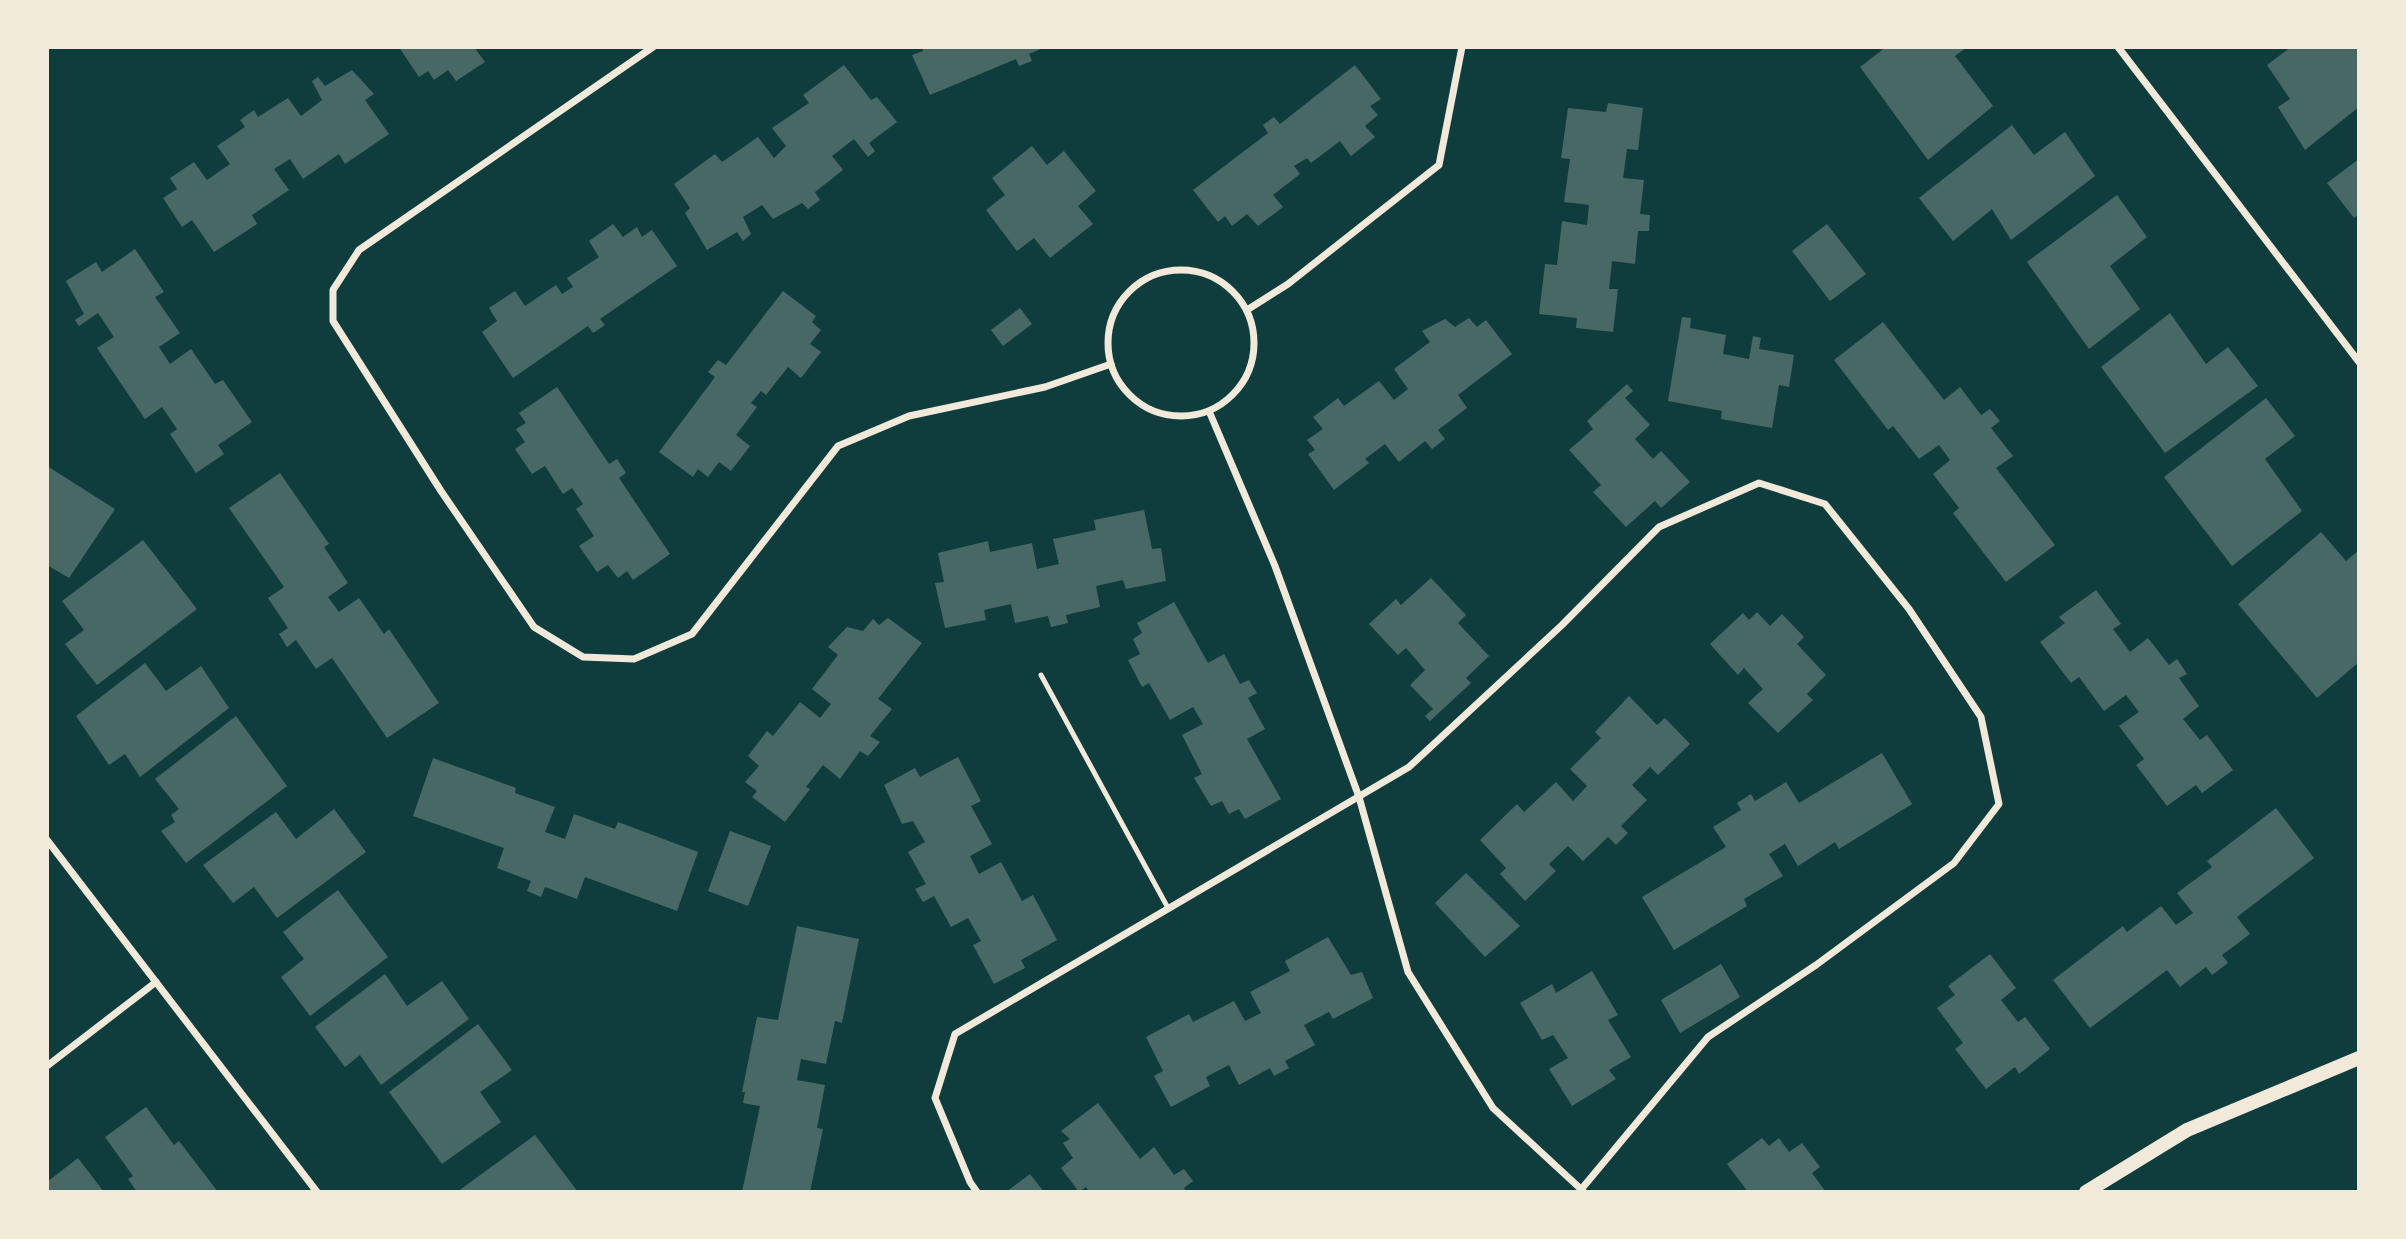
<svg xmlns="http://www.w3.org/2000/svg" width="2406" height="1239" font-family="Figtree,sans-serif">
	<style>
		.building { fill: #486865 }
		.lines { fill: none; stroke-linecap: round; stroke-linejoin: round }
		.service { stroke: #f1e9da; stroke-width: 5 }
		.minor { stroke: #f1e9da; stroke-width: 7 }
		.secondary { stroke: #f1e9da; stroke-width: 14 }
	</style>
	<rect width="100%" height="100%" fill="#0f3d3e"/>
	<!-- building -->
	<g class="building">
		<polygon points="399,47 474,47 485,62 456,81 448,70 434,80 428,71 419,77"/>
		<polygon points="922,47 1045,47 1029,54 1032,61 1019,66 1016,59 930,95 912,55 923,51"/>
		<polygon points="1886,47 1967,47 1955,56 1993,106 1928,160 1860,67"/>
		<polygon points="2291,47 2359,47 2359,107 2305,150 2278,107 2290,99 2267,65"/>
		<polygon points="844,65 871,100 877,97 897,122 869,143 875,151 868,157 854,139 832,156 843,170 815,192 820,200 808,209 802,203 773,219 762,205 743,217 751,234 743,241 737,232 707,250 685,213 690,208 674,184 715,154 722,162 758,137 774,158 786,146 772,128 809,103 803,95"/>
		<polygon points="1355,65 1381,99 1370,106 1378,115 1365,126 1375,137 1351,156 1340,141 1311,163 1307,158 1294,166 1300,174 1273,195 1283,207 1258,226 1247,214 1232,226 1225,216 1218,222 1193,190 1268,133 1263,125 1274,117 1280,124"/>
		<polygon points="352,70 374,94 365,100 389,134 345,164 339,154 303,179 290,159 274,169 289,190 252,215 257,224 214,252 192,220 182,227 163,198 177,189 170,178 194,162 207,180 230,164 217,146 245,127 240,120 254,110 258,117 288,98 301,116 322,100 312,81 318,77 325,86"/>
		<polygon points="1608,103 1643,108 1638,150 1627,149 1623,178 1644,180 1640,214 1650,215 1649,231 1638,231 1635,264 1612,261 1609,289 1618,289 1613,332 1576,328 1577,318 1539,314 1545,264 1557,265 1562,221 1587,225 1589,205 1564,202 1570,159 1561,158 1568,108 1606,112"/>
		<polygon points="2012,125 2034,155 2065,132 2095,176 2011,240 1992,209 1953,241 1919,198"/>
		<polygon points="1032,146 1047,165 1064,151 1096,191 1078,206 1093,224 1050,258 1034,238 1017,251 986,210 1005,195 992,178"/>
		<polygon points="2359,159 2359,214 2354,218 2327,183"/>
		<polygon points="2117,195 2147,237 2110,266 2140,309 2089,349 2027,262"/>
		<polygon points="613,224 623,237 637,227 642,237 652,230 677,266 600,319 605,325 593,333 588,326 513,378 482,332 497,321 489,308 515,291 525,306 556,285 562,294 573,287 567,278 599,257 589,241"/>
		<polygon points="1827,224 1866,274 1830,301 1792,251"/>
		<polygon points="135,249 164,292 155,297 180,333 159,347 170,364 191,349 215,384 223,380 252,422 218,445 224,454 196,473 170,434 177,429 162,407 145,419 97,348 114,337 98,313 79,326 75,320 84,314 66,281 96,262 102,272"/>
		<polygon points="783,291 816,316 812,322 821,330 810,344 821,352 801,378 788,367 766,395 761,391 751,403 757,407 736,435 750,446 731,471 719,462 708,477 698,469 693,477 659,452 715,377 708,372 718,360 726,365"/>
		<polygon points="1020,308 1032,324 1003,346 991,330"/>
		<polygon points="2170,313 2206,364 2228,347 2258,386 2165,453 2101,367"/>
		<polygon points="1682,317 1691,318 1690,328 1726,335 1723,354 1749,359 1753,336 1761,338 1759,349 1794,355 1789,387 1779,385 1772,428 1721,419 1722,411 1668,401"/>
		<polygon points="1469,318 1477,327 1486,320 1512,354 1458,395 1467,408 1438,430 1445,439 1432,449 1425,441 1399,462 1385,444 1365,459 1369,463 1334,490 1308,454 1315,450 1307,440 1323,429 1313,417 1338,398 1344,406 1379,381 1394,400 1408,389 1394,369 1430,342 1422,331 1445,319 1455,327"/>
		<polygon points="1883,322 1944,400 1960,387 1981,415 1990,409 2000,421 1991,428 2013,456 1996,468 2055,545 2006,582 1953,513 1959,508 1933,474 1950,460 1939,445 1919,459 1893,426 1888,430 1834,360"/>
		<polygon points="1627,384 1633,391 1625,398 1650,425 1635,439 1653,459 1661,451 1690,482 1661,508 1655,501 1626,527 1593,492 1601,485 1569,450 1593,429 1587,421"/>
		<polygon points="557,387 609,464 617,459 626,473 619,478 670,554 633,580 627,571 618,578 608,565 597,572 579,546 594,536 576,509 583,504 572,488 563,494 545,466 532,474 515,449 525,442 516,429 526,423 519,413"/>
		<polygon points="2266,398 2295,436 2265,459 2302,511 2232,566 2164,477"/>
		<polygon points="47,466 115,509 69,578 47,565"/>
		<polygon points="280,473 329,544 324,547 348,583 328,597 339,612 359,598 384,634 389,629 439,703 387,738 332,658 316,669 296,640 287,647 279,634 288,628 268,598 284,587 229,508"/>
		<polygon points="1144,510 1152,549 1161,548 1166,581 1126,589 1123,580 1096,586 1100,607 1066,615 1068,623 1051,627 1048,616 1015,623 1011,604 984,610 986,620 945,628 935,583 944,582 938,553 988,541 990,552 1032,543 1037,569 1059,564 1053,539 1096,530 1094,520"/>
		<polygon points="2321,532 2346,561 2359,550 2359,662 2317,698 2238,604"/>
		<polygon points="143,540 197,609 97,685 65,644 84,630 62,601"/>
		<polygon points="1431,578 1466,615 1458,623 1489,656 1466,678 1471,683 1430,721 1425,716 1433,709 1410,685 1425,670 1406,648 1398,655 1369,624 1396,599 1401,605"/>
		<polygon points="2096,590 2121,624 2113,629 2130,652 2148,638 2169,665 2177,659 2187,674 2179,678 2199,706 2183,719 2200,740 2207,735 2233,770 2202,793 2196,785 2167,806 2136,765 2144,759 2119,726 2139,712 2126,695 2104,711 2079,677 2071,683 2040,642 2065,623 2059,617"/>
		<polygon points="1174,602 1208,663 1224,654 1240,684 1249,680 1257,693 1248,698 1265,729 1247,739 1281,799 1245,819 1239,809 1229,814 1222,801 1211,806 1194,778 1202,774 1182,735 1203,724 1193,707 1170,720 1149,683 1142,687 1128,660 1140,654 1133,639 1142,633 1137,623"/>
		<polygon points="1757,612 1770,626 1782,614 1804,637 1797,644 1826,675 1807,694 1813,700 1778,733 1748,703 1763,689 1744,668 1738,675 1710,644 1743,613 1749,620"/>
		<polygon points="888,618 922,643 878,699 892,709 870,736 880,742 868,756 860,751 840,779 823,765 806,787 810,789 785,822 752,797 757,791 745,782 759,766 748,756 767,731 773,736 800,702 820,718 831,704 812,689 838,655 828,647 847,627 863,631 873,619 879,625"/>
		<polygon points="145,663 166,691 201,666 229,708 140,777 125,754 109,765 76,716"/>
		<polygon points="1629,696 1657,725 1665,718 1690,744 1658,775 1650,767 1632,785 1647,800 1621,826 1628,833 1616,845 1608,837 1583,861 1568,846 1549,864 1556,871 1525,901 1500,874 1506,868 1480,840 1517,804 1524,812 1556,782 1573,801 1587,786 1570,769 1601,738 1595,732"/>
		<polygon points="236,716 287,786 186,863 161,831 175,822 171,815 179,809 155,779"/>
		<polygon points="1882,753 1912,804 1839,849 1835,842 1798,866 1785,844 1769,854 1783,876 1744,899 1747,906 1674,950 1642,897 1726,847 1713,827 1741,810 1737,803 1751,794 1755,801 1786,782 1799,803"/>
		<polygon points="958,757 981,801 971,806 992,844 970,856 979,874 1001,862 1022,901 1033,895 1057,940 1021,960 1025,968 994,984 973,945 981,941 968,918 951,927 934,896 923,902 915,889 926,884 908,852 925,842 913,821 902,824 884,785 915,768 920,777"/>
		<polygon points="433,758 516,788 515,793 555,807 545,832 565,839 574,814 615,829 618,822 698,852 677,911 585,877 577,899 545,887 541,897 527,891 531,881 497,868 504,848 413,816"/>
		<polygon points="2276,808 2314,858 2237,917 2250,934 2222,955 2228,963 2212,975 2206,967 2180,987 2167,970 2090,1028 2053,980 2123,926 2127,932 2161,906 2176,925 2193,913 2177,893 2212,867 2207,861"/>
		<polygon points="334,809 366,852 277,918 254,887 233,903 203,865 276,812 296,839"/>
		<polygon points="730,831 771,846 748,906 708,891"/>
		<polygon points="1466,873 1520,926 1485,957 1435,903"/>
		<polygon points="338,890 388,957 310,1016 281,977 304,959 283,932"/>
		<polygon points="797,926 859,939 842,1023 835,1021 826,1064 801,1059 797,1080 825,1085 817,1128 823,1129 810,1192 742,1192 760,1106 743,1103 745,1092 742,1092 757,1017 778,1020"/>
		<polygon points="1328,937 1351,975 1362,972 1373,998 1333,1019 1329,1012 1304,1025 1315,1045 1285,1061 1289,1068 1274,1076 1270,1068 1239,1085 1229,1065 1206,1077 1210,1086 1171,1107 1154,1076 1163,1071 1146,1037 1189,1014 1193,1022 1234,1001 1245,1021 1261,1013 1250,992 1290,971 1285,961"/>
		<polygon points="1990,954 2016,988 2001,1000 2018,1022 2025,1017 2050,1049 2019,1074 2015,1067 1986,1089 1955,1049 1963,1043 1937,1008 1955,995 1948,986"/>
		<polygon points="1721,964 1740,997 1680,1033 1661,1000"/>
		<polygon points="1592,971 1618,1015 1608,1020 1631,1057 1609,1070 1616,1079 1572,1106 1549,1069 1568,1058 1553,1035 1542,1040 1520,1003 1552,984 1556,993"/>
		<polygon points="385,974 407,1006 442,981 469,1019 381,1085 360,1055 345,1067 315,1027"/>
		<polygon points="478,1024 512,1070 480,1092 501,1122 442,1164 389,1092"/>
		<polygon points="1098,1103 1140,1159 1154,1147 1174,1175 1184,1169 1193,1181 1184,1188 1186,1192 1089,1192 1086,1187 1079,1192 1061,1168 1073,1158 1063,1143 1070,1139 1061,1131"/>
		<polygon points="146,1107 174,1145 179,1141 218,1192 137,1192 128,1179 133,1176 105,1137"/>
		<polygon points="535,1135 578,1192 457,1192"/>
		<polygon points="1762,1138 1769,1146 1779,1138 1789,1152 1802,1143 1820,1167 1812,1173 1826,1192 1748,1192 1727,1164"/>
		<polygon points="78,1158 104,1192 47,1192 47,1182"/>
		<polygon points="1030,1174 1044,1192 1006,1192"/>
	</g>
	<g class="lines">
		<!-- service -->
		<polyline class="service" points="1041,675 1168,908"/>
		<!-- minor -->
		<g class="minor">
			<polyline points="653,47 359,250 333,290 333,321 441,491 534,627 583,657 634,659 692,634 838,446 909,416 1045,387 1111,364"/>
			<polyline points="2118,47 2359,362"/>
			<circle cx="1181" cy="343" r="73"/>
			<polyline points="1247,310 1288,284 1439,165 1462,47"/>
			<polyline points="1209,411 1275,566 1359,797 1408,972 1493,1108 1583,1191"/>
			<polyline points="47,840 317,1192"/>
			<polyline points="47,1066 156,982"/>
			<polyline points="977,1192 970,1182 935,1098 955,1034 1409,767 1562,625 1659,527 1759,483 1825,504 1909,609 1981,717 1999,804 1954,863 1816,965 1708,1037 1579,1192"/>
		</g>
		<!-- secondary -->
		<polyline class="secondary" points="2086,1192 2187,1130 2359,1058"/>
	</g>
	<!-- border -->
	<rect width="2406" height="1239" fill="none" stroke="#f1e9da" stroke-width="98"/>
</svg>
